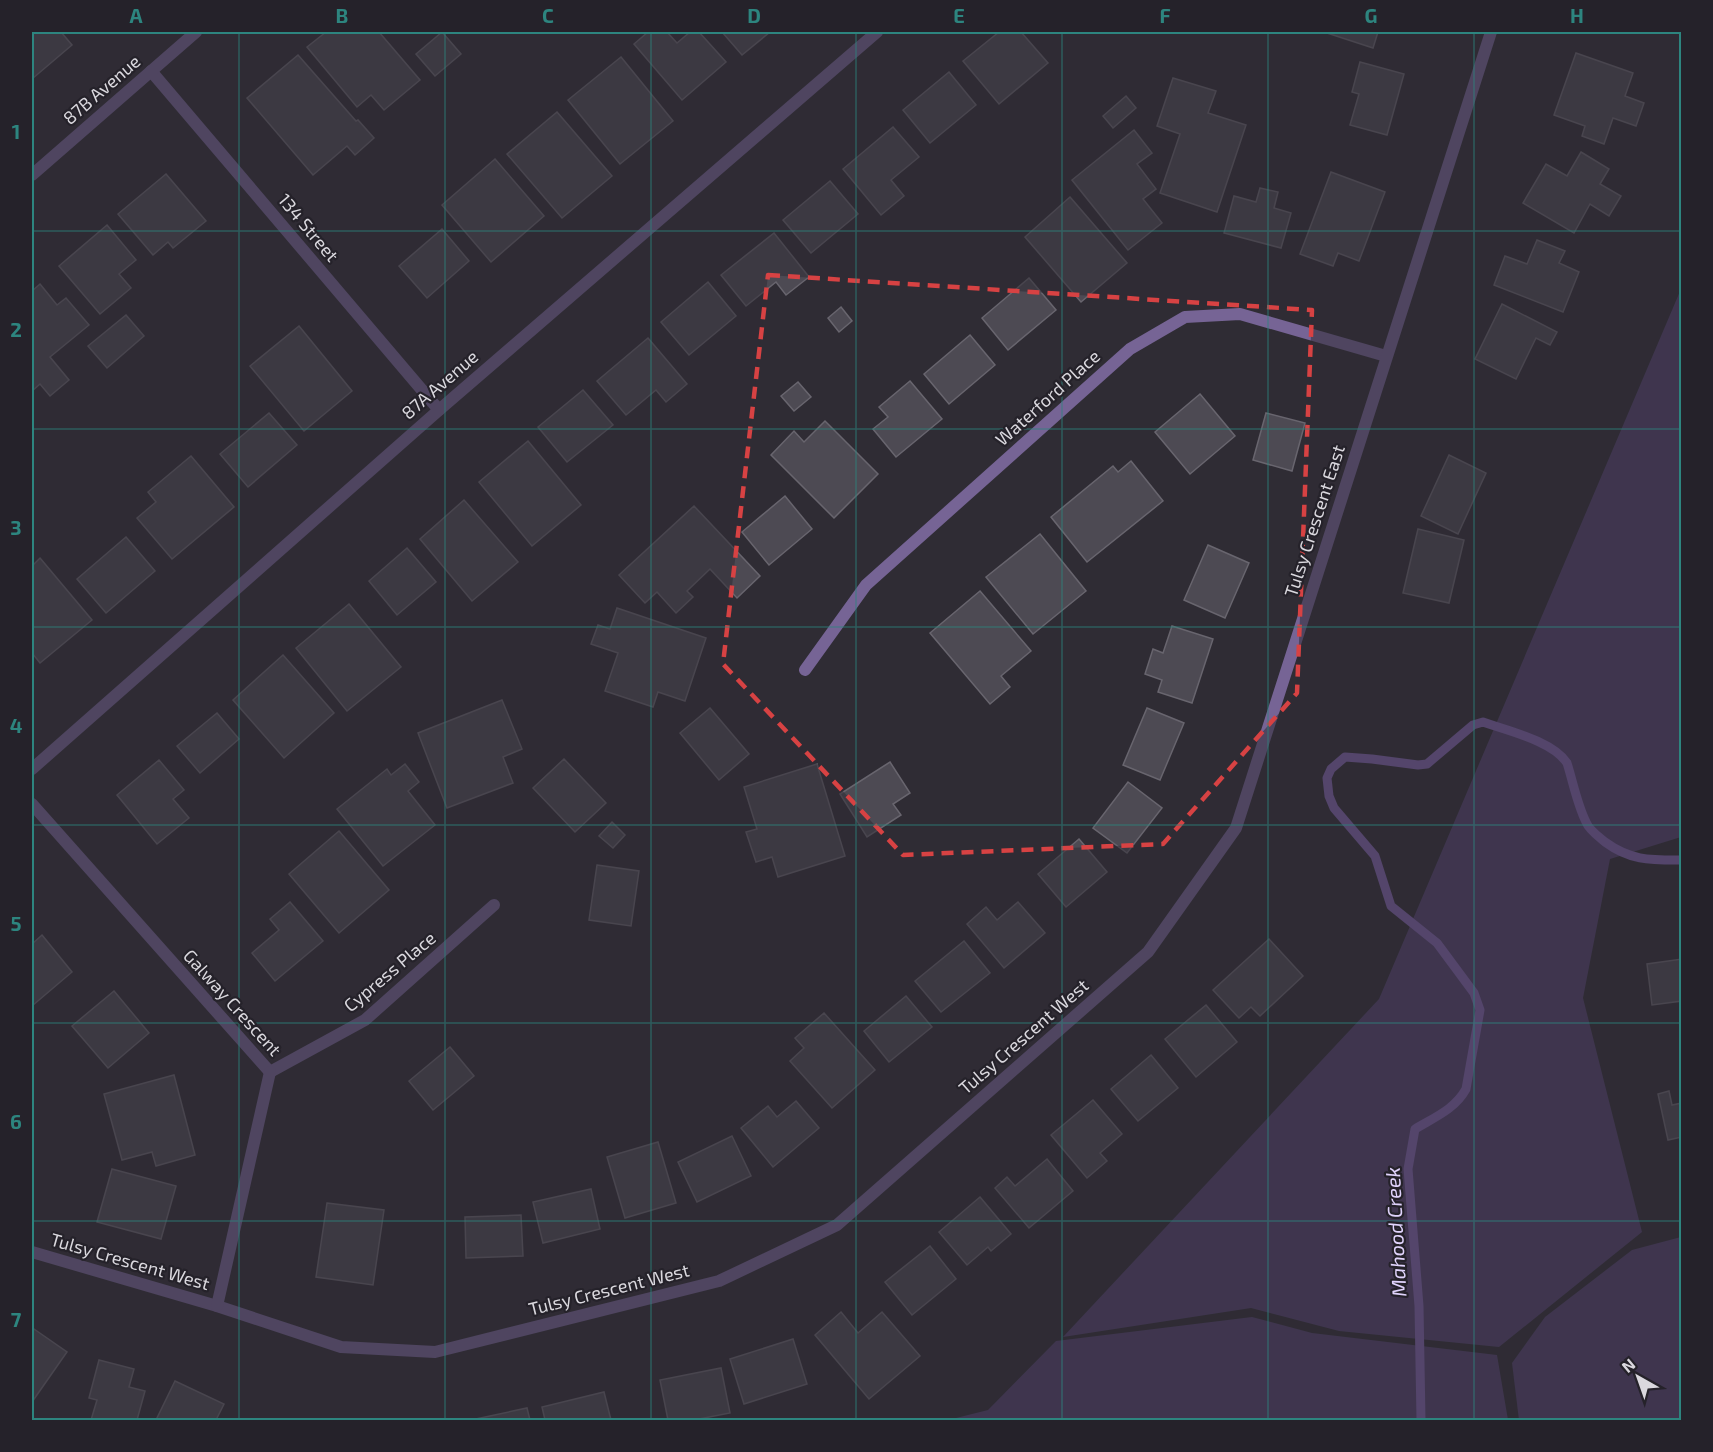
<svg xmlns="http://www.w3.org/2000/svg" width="1713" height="1452" font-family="'Exo 2',sans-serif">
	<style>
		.green { fill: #52426d }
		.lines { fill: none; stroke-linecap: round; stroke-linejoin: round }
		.stream { stroke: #8064ad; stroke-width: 9 }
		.building { fill: #4d4a53; stroke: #68656e; stroke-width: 1.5 }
		.minor { stroke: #766495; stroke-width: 12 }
		.marked { fill: none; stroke: #d74243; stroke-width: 4.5; stroke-dasharray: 12 8; stroke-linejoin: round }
		.grid { fill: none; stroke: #2d857f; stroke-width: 1.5; stroke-opacity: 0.55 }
		.labels { text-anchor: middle; stroke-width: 4.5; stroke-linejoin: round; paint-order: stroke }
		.street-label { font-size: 18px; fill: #dad8de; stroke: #25222a }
		.water-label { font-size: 20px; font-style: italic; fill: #e0d3fc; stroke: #25222a }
		.neatline { fill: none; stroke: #2d857f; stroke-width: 2 }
		.grid-label { font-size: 20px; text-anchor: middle; font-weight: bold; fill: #2d857f }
	</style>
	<rect width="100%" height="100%" fill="#2f2c34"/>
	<!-- green -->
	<g class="green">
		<polygon points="1681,289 1681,837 1610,859 1583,998 1642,1232 1499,1347 1339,1331 1251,1308 1063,1337 1379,999"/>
		<polygon points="1681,1237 1681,1420 1519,1420 1512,1363 1545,1317 1632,1250"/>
		<polygon points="1252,1317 1312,1333 1497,1355 1508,1420 948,1420 988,1410 1056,1341"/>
	</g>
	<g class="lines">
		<!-- stream -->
		<path class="stream" d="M1421,1420L1419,1306L1408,1169L1415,1129C1435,1117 1455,1109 1466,1089L1480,1010L1474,993L1437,943L1391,906L1375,856L1334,808L1329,796L1327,778L1331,769L1345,757L1372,759L1418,765L1427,764L1473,725L1483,722C1508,731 1553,741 1567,763C1573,782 1577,804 1586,822C1589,830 1599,837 1605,842C1631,861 1651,860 1682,860"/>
	</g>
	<!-- building -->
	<g class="building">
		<polygon points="32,32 61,32 72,45 32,79"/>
		<polygon points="326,32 379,32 420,80 384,110 371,95 357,107 307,47"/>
		<polygon points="442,32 461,54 435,76 416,54"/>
		<polygon points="648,32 667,32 677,43 690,32 699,32 726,62 682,100 634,44"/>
		<polygon points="722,32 770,32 742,55"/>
		<polygon points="999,32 1021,32 1048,63 999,104 963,61"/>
		<polygon points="1324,32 1378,32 1373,48"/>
		<polygon points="1576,53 1633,73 1625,96 1644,103 1636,126 1613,118 1604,144 1582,136 1585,126 1554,115"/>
		<polygon points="298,55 356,121 358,120 374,138 355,155 347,146 313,175 247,98"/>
		<polygon points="621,57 673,121 620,164 568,100"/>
		<polygon points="1360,62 1404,74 1387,135 1350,125 1359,94 1352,92"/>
		<polygon points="949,72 976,105 930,143 903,110"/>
		<polygon points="1173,78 1216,91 1208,113 1246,125 1217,212 1160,193 1180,134 1157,126"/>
		<polygon points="1126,96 1136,108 1113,128 1103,116"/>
		<polygon points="557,112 612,176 562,218 507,154"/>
		<polygon points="893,127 919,157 891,180 904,196 881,215 843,169"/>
		<polygon points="1134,130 1152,153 1137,164 1156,189 1143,199 1162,223 1128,250 1072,180"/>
		<polygon points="1581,152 1609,169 1600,184 1621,196 1609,216 1590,204 1574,233 1523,203 1546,164 1567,176"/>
		<polygon points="495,159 544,216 491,262 442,205"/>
		<polygon points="1331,172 1385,192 1359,261 1338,253 1333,266 1300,254"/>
		<polygon points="166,174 206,221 173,248 168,242 153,255 118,214"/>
		<polygon points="830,181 858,214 811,253 783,220"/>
		<polygon points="1260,188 1278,192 1274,208 1291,213 1281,248 1224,233 1234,196 1256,202"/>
		<polygon points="1070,197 1127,263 1081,302 1025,237"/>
		<polygon points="107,225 136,260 119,274 131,288 100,314 59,266"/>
		<polygon points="442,229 469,261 427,298 399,266"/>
		<polygon points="774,233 809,277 786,295 776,282 746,306 721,275"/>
		<polygon points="1537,240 1565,251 1559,263 1579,272 1563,312 1494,285 1505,256 1527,264"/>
		<polygon points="1029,278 1056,310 1008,350 982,318"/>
		<polygon points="708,282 736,316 689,355 661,322"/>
		<polygon points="40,284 57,305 66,298 89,325 50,357 69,380 50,396 40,384 32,391 32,291"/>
		<polygon points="1502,304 1557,332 1550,345 1536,338 1516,379 1475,359"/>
		<polygon points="841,307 852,321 839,332 828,318"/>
		<polygon points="126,315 144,336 107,368 88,346"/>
		<polygon points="299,326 352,391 304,431 250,366"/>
		<polygon points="970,335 995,365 949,404 924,374"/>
		<polygon points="648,338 687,384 666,402 656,390 626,415 597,381"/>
		<polygon points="910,381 942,419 896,457 873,429 888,417 879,407"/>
		<polygon points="798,382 811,397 794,411 781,396"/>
		<polygon points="583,390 613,425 567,462 538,427"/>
		<polygon points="1200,394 1235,436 1190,474 1155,432"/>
		<polygon points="269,413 297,445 248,487 220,454"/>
		<polygon points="1266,413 1305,423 1292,471 1253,460"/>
		<polygon points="825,421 878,474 834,518 771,455 794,431 804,442"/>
		<polygon points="528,441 581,505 532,546 479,482"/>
		<polygon points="1449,455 1486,473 1458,534 1421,516"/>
		<polygon points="191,456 234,507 172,559 137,518 156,502 148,492"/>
		<polygon points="1131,461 1163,501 1087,562 1051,517 1113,466 1118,472"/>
		<polygon points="785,496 812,529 769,565 742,532"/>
		<polygon points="464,500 518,562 472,601 420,539"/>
		<polygon points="694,506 760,576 737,598 710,569 687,591 693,597 676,613 657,592 645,603 619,575"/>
		<polygon points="1418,529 1464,540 1449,603 1403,593"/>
		<polygon points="1040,534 1086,591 1033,634 986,577"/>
		<polygon points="126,537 155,571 106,613 77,579"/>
		<polygon points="1208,545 1249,563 1225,618 1184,600"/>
		<polygon points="407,548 436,582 397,615 369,581"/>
		<polygon points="40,558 92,620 40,663 32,653 32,566"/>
		<polygon points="980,591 1031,651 1001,676 1010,687 990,704 930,633"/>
		<polygon points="349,604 401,667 347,711 296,648"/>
		<polygon points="617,608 706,638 685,701 658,692 653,707 605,691 618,653 591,644 598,625 610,629"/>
		<polygon points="1172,626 1213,639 1192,703 1158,692 1162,680 1145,674 1153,649 1163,653"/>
		<polygon points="283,655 334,713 284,758 233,700"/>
		<polygon points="502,700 522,749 503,757 513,783 447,808 418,733"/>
		<polygon points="710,708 749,754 719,780 680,733"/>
		<polygon points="1147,708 1184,723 1160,780 1123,765"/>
		<polygon points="217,713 239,739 200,773 177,746"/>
		<polygon points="564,759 606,803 575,832 533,788"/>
		<polygon points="159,760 184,790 173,799 189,818 157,844 117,795"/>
		<polygon points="890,762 910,793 893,804 901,815 867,837 840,794"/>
		<polygon points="405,764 419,782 408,791 435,825 383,866 337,809 387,769 391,775"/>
		<polygon points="817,764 845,856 778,877 772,857 756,862 746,832 757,829 744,787"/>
		<polygon points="1128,782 1162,808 1127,853 1093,828"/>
		<polygon points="612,822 625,835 613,848 599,836"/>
		<polygon points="339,831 389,890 339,933 289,874"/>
		<polygon points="1079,839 1107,872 1066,907 1038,874"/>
		<polygon points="597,865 639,871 631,926 589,920"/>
		<polygon points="290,902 323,941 275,981 252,953 279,930 270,919"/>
		<polygon points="1018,902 1045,933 1004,968 967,924 986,907 997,920"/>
		<polygon points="42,935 72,972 32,1006 32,944"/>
		<polygon points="1269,939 1303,976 1260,1016 1251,1007 1239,1018 1213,990"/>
		<polygon points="964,941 990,973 941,1012 915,981"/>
		<polygon points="1682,959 1682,1001 1652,1005 1647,964"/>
		<polygon points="114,991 149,1033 108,1068 72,1026"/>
		<polygon points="906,996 932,1027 889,1062 864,1031"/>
		<polygon points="1206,1005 1237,1042 1196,1077 1165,1039"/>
		<polygon points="824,1013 875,1070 832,1108 790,1061 804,1048 795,1038"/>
		<polygon points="450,1047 474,1076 433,1110 409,1081"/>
		<polygon points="1151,1055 1178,1088 1138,1121 1111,1089"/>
		<polygon points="174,1075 195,1155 156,1166 152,1152 122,1160 104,1094"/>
		<polygon points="1669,1091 1672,1105 1682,1103 1682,1137 1668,1140 1658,1094"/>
		<polygon points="1093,1100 1122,1134 1100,1153 1107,1161 1087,1178 1051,1135"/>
		<polygon points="796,1101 819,1128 773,1167 741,1128 768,1106 777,1117"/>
		<polygon points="732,1136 751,1176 697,1202 678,1162"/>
		<polygon points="658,1142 676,1203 625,1218 607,1157"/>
		<polygon points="1047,1159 1073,1191 1029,1228 995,1188 1007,1177 1015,1186"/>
		<polygon points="112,1169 176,1186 161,1239 97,1222"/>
		<polygon points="591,1189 600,1229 543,1243 533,1202"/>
		<polygon points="980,1197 1011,1234 991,1251 988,1247 967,1265 939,1232"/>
		<polygon points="327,1203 384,1210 373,1285 316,1277"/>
		<polygon points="521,1215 523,1256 466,1258 465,1217"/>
		<polygon points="930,1246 956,1279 912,1315 885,1282"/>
		<polygon points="841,1312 858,1333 882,1312 920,1356 869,1399 815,1335"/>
		<polygon points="34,1329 67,1352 32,1402 32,1332"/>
		<polygon points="793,1339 807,1384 744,1404 730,1359"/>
		<polygon points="99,1360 134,1369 129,1387 145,1391 137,1420 91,1420 97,1400 89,1398"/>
		<polygon points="721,1368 730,1413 694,1420 668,1420 660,1380"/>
		<polygon points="175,1381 224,1404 216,1420 156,1420"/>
		<polygon points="604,1392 611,1420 545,1420 542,1407"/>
		<polygon points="527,1408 530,1420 471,1420"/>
	</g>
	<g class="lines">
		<!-- minor -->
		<g class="minor">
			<polyline points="151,71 439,410"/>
			<polyline points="32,175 196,32"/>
			<polyline points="805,670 866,585 1130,349 1185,317 1240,314 1386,356"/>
			<polyline points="32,769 439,410 877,32"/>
			<polyline points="32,804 270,1072"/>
			<polyline points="270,1072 365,1020 494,905"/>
			<polyline points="32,1252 217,1306 341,1347 435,1352 719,1281 837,1225 1148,952 1236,828 1491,32"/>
			<polyline points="217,1306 270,1072"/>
		</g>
	</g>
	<!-- marked area -->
	<path d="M0 0H1713V1452H0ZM768,275L1312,310L1297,693L1163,844L903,855L723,664Z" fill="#2f2c34" fill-opacity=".55" fill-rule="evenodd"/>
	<path class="marked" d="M768,275L1312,310L1297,693L1163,844L903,855L723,664Z"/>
	<!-- grid -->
	<path class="grid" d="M239,32V1420M445,32V1420M651,32V1420M856,32V1420M1062,32V1420M1268,32V1420M1474,32V1420M32,231H1682M32,429H1682M32,627H1682M32,825H1682M32,1023H1682M32,1221H1682"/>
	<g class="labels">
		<!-- street labels -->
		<g class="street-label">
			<text transform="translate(102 90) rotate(-41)" y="6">87B Avenue</text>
			<text transform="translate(308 228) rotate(50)" y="6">134 Street</text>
			<text transform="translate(440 385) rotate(-41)" y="6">87A Avenue</text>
			<text transform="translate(1048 398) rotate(-42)" y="6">Waterford Place</text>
			<text transform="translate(1315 521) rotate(-72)" y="6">Tulsy Crescent East</text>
			<text transform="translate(390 972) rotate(-40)" y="6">Cypress Place</text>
			<text transform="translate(232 1003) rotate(48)" y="6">Galway Crescent</text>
			<text transform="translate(1024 1037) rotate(-41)" y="6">Tulsy Crescent West</text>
			<text transform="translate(130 1262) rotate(16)" y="6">Tulsy Crescent West</text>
			<text transform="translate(609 1290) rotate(-14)" y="6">Tulsy Crescent West</text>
		</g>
		<!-- water labels -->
		<g class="water-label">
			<text transform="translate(1396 1232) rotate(-93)" y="7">Mahood Creek</text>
		</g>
	</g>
	<!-- border -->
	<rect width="1713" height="1452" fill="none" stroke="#25222a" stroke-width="66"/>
	<!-- north arrow -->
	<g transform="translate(1638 1377) rotate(320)" stroke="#25222a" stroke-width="4.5" paint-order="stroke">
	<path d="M0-4.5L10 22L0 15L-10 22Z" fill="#dad8de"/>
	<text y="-9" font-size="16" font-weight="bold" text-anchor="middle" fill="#dad8de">N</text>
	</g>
	<rect x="33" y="33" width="1647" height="1386" class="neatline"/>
	<g class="grid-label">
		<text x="136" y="23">A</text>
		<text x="342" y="23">B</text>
		<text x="548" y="23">C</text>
		<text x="754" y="23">D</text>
		<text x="959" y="23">E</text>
		<text x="1165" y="23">F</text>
		<text x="1371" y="23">G</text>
		<text x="1577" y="23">H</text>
		<text x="16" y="139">1</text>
		<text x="16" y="337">2</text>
		<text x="16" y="535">3</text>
		<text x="16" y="733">4</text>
		<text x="16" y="931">5</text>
		<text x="16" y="1129">6</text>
		<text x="16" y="1327">7</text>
	</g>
</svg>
